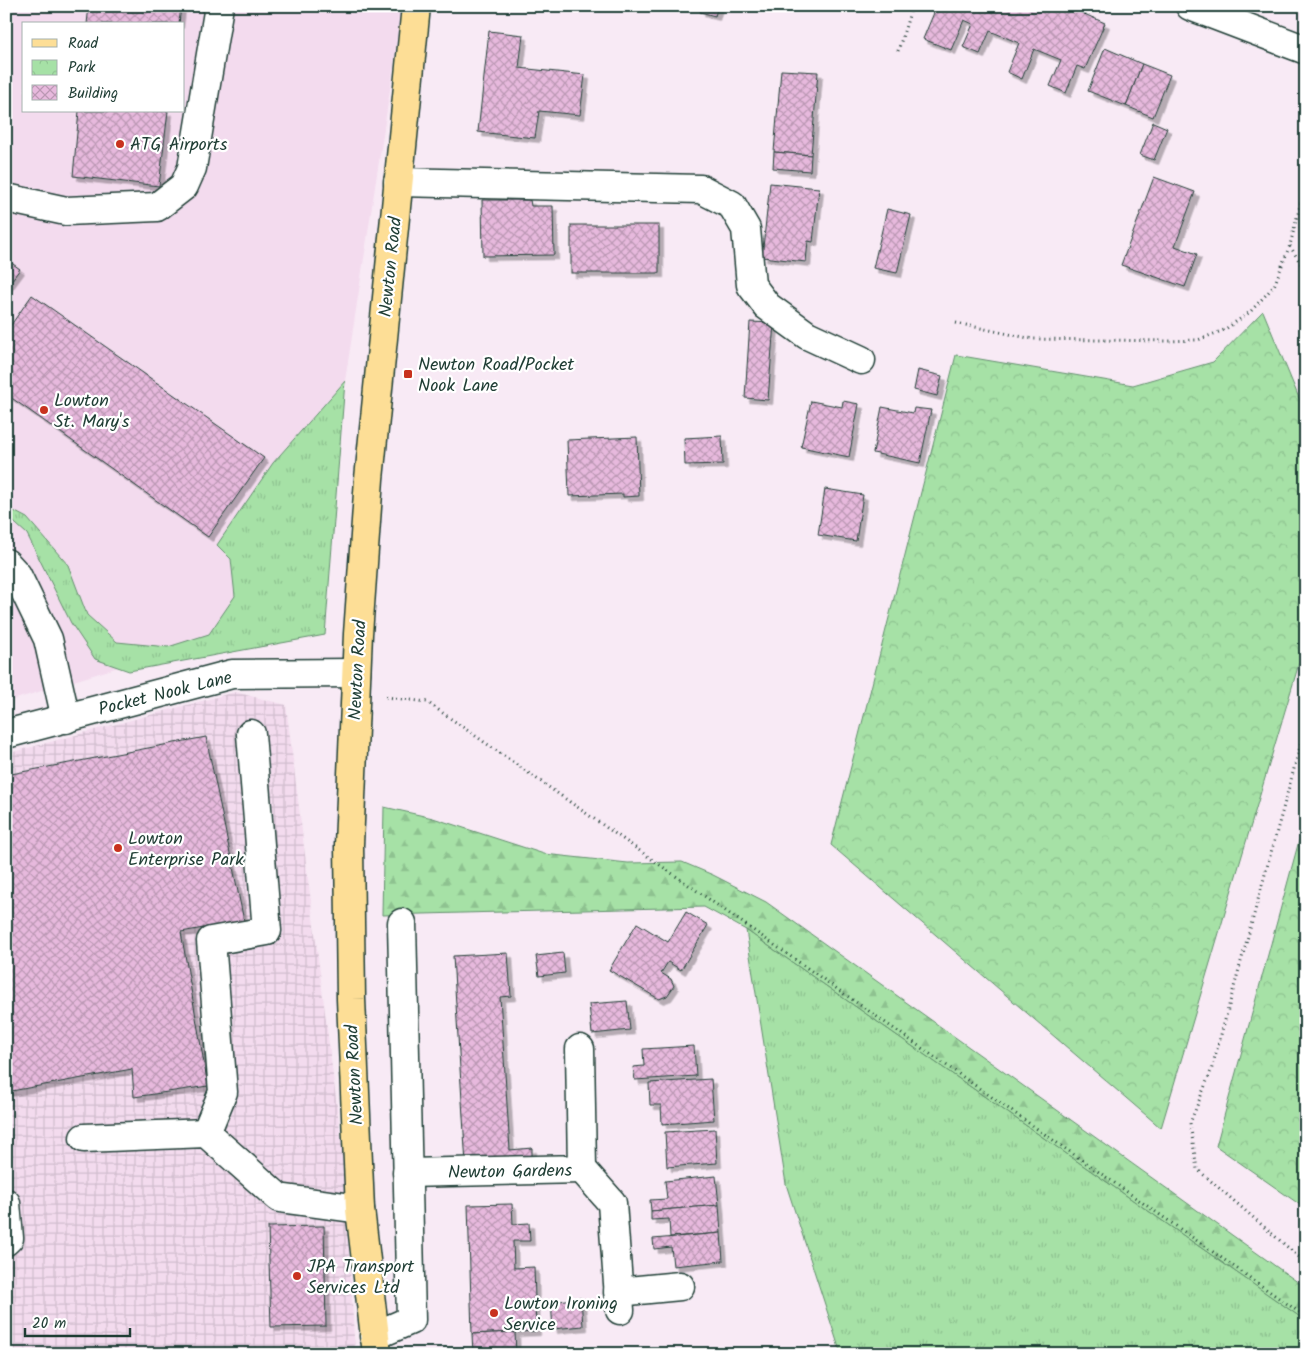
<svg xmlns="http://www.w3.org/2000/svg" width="1312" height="1360" font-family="Kalam,sans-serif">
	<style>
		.built { fill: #f3dbee; fill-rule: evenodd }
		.industrial { fill: url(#industrial-grid) }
		.grass { fill: url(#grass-tufts); stroke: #628f6d }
		.forest { fill: url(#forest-firs); stroke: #628f6d }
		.park { fill: url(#park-crowns); stroke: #628f6d }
		.building { fill: url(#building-cross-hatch); stroke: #1f3d34; filter: url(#shadow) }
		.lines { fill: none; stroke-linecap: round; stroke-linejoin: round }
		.minor-casing { stroke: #1f3d34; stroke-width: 31 }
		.major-casing { stroke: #1f3d34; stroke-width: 31 }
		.path { stroke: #1f3d34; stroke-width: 3; stroke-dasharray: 1 4; stroke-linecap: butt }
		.minor { stroke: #fff; stroke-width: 28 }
		.major { stroke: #fdde96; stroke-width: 28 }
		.poi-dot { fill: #c8321e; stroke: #fff; stroke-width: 2 }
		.labels { text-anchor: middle; stroke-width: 4.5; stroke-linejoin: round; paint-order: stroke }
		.poi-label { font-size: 18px; fill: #1f3d34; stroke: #fff; text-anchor: start }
		.street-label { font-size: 18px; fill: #1f3d34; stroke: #fff }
	</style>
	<defs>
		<pattern id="industrial-grid" width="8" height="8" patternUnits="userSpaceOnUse" patternTransform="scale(1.25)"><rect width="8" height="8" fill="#f3dbee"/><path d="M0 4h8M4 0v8" fill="none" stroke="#d0bdcd"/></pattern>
		<pattern id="grass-tufts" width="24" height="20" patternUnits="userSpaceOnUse" patternTransform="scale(1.25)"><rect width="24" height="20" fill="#a6e1a6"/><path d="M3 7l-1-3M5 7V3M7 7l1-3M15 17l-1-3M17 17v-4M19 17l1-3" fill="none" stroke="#8ec290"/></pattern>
		<pattern id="forest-firs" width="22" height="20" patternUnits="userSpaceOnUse" patternTransform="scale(1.25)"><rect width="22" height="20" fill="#a6e1a6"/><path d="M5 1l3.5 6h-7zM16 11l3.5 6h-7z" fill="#8ec290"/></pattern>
		<pattern id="park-crowns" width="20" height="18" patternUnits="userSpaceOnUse" patternTransform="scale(1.25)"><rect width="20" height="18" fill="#a6e1a6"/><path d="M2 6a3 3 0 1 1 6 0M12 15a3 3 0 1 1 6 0" fill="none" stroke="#8ec290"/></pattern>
		<pattern id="building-cross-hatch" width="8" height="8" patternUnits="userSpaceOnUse" patternTransform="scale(1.25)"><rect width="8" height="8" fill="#e7b9dd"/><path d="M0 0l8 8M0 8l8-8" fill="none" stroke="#bb98b4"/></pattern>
		<filter id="shadow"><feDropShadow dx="4.5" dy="4.5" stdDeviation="0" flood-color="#0004"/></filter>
	</defs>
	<rect width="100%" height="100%" fill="#f8eaf5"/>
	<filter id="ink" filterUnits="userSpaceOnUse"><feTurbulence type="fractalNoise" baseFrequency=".02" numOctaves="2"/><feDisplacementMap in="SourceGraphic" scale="10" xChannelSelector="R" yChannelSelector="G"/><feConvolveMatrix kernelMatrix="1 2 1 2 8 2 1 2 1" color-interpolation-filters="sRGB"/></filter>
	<g filter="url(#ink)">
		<!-- built -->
		<path class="built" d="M6,6H403L345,381L235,631L6,702ZM24,24H184V111H24Z"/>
		<!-- industrial -->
		<polygon class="industrial" points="235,692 286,705 344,1162 355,1354 6,1354 6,754"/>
		<!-- grass -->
		<g class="grass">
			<polygon points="345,381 325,635 129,671 95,659 71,623 27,534 6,515 6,507 27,518 68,565 87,615 117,642 168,647 209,634 235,596 231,559 217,545 273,463"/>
			<polygon points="746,930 1306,1321 1306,1354 841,1354 786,1184"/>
		</g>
		<!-- forest -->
		<polygon class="forest" points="384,807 433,818 544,854 628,863 682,862 713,875 766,902 1306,1288 1306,1321 746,930 704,907 382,915"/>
		<!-- park -->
		<g class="park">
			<polygon points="1263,311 1306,415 1306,640 1161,1128 831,845 956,355 1133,385 1213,362"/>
			<polygon points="1306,815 1306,1209 1216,1146"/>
		</g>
		<!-- building -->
		<g class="building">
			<polygon points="89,6 181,6 179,24 87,24"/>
			<polygon points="702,6 718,6 715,16 700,12"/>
			<polygon points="931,6 1066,6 1105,23 1085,69 1077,66 1066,93 1050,86 1061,60 1034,49 1022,79 1007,72 1019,43 990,31 980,54 963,47 973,24 964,20 951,50 923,39 936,8"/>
			<polygon points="489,31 523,35 519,68 585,75 580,115 539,111 535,138 478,132"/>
			<polygon points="1105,48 1142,64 1126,106 1088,91"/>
			<polygon points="1142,64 1170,75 1153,117 1126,106"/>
			<polygon points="781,70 818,72 811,155 774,152"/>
			<polygon points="79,111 168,111 159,186 73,176"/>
			<polygon points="1153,122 1167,128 1154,160 1140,155"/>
			<polygon points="774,152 811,155 810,171 773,168"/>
			<polygon points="1154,177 1195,192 1175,246 1197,254 1185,287 1121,265"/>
			<polygon points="770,183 819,188 813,242 808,241 806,262 762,257"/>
			<polygon points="482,200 530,200 531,206 553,206 554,255 483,256"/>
			<polygon points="887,209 911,215 897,273 873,268"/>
			<rect x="571" y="225" width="88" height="48"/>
			<polygon points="6,259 20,269 6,288"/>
			<polygon points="32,295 264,458 208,537 6,394 6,332"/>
			<polygon points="750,322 774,323 768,400 745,398"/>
			<polygon points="918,370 942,376 937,396 914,390"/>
			<polygon points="811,401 842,407 843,401 859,404 849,457 801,447"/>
			<polygon points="882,407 913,413 914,408 931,410 920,463 873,453"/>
			<polygon points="722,436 723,464 685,465 684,438"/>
			<polygon points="637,437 639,496 623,497 623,494 569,496 567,440"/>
			<polygon points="825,489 863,495 856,541 818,535"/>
			<polygon points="206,737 244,921 181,932 208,1086 134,1097 132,1069 6,1092 6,775"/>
			<polygon points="686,912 708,925 681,970 668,962 661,973 671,979 674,986 667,996 659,999 609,970 637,923 668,942"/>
			<polygon points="508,953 511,996 500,997 510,1150 532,1148 532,1160 466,1165 453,956"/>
			<polygon points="563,953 565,973 539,976 536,956"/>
			<polygon points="627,1001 630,1030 592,1034 589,1004"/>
			<polygon points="694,1046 696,1076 635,1080 633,1067 644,1066 643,1049"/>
			<polygon points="711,1079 714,1120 662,1124 661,1105 650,1105 649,1083"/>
			<polygon points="715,1129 717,1163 667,1167 665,1132"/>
			<polygon points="716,1176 719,1205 651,1211 650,1200 667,1199 665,1181"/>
			<polygon points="512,1204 513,1224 529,1223 530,1241 513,1241 514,1268 534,1267 536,1331 472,1334 468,1205"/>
			<polygon points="719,1205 721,1233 670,1237 669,1219 651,1220 651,1211"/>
			<polygon points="324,1226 326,1326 271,1327 268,1227"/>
			<polygon points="721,1233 723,1261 673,1266 671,1247 654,1249 653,1239"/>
			<polygon points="581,1298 583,1326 553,1329 551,1302"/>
			<polygon points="515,1332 516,1354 473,1354 472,1334"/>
		</g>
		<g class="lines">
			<defs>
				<g id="minor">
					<polyline points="1190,6 1306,50"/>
					<polyline points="398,182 701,189 732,205 746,229 751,285 767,306 807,335 861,360"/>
					<polyline points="6,198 66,211 157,207 184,186 192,168 219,6"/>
					<polyline points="6,563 17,575 48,639 66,719"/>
					<polyline points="6,734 232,674 356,673"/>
					<polyline points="206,1133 223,1092 211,941 267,931 251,734"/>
					<polyline points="84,1138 206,1133 279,1198 360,1209"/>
					<polyline points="582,1169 612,1203 620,1310"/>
					<polyline points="407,1173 582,1169 580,1049"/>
					<polyline points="6,1203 9,1238 6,1241"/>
					<polyline points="618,1292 680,1286"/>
					<polyline points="374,1336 411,1320 402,923"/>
				</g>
				<polyline id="major" points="377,1354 360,1209 351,999 349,845 358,634 369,479 416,6"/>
			</defs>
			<!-- minor casing -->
			<use href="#minor" class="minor-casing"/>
			<!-- major casing -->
			<use href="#major" class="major-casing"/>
			<!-- path -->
			<g class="path">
				<polyline points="898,51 912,6"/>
				<polyline points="1290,246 1306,272"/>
				<polyline points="956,323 1033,339 1168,341 1198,340 1224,330 1250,312 1274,286 1290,245 1306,182"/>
				<polyline points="386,697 427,702 1306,1317"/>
				<polyline points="1306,725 1211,1071 1190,1123 1197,1169 1306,1263"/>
			</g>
			<!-- minor -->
			<use href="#minor" class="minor"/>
			<!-- major -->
			<use href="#major" class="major"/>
		</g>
	</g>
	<!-- markers -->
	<g class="poi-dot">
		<circle cx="120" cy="144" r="5"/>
		<rect x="403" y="369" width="10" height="10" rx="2.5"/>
		<circle cx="44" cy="410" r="5"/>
		<circle cx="118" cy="848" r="5"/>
		<circle cx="297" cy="1276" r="5"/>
		<circle cx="494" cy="1313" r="5"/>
	</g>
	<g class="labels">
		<!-- poi labels -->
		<g class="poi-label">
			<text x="130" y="150">ATG Airports</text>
			<text x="418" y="370">Newton Road/Pocket<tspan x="418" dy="21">Nook Lane</tspan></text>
			<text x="54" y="406">Lowton<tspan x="54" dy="21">St. Mary's</tspan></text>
			<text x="128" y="844">Lowton<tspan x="128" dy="21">Enterprise Park</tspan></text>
			<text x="307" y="1272">JPA Transport<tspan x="307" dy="21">Services Ltd</tspan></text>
			<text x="504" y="1309">Lowton Ironing<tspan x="504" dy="21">Service</tspan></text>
		</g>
		<!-- street labels -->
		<g class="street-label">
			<text transform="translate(390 267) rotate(-84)" y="6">Newton Road</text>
			<text transform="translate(357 670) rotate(-87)" y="6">Newton Road</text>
			<text transform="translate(165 693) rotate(-14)" y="6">Pocket Nook Lane</text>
			<text transform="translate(354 1075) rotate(-93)" y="6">Newton Road</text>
			<text transform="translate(510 1171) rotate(-1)" y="6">Newton Gardens</text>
		</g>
	</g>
	<!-- margin -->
	<rect width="1312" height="1360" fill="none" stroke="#fff" stroke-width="25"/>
	<rect x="12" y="12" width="1287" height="1335" fill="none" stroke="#1f3d34" stroke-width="2" filter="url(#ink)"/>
	<!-- legend -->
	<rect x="22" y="22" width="162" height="90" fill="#ffffff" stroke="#a5b1ae"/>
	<rect x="32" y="39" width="25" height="8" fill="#fdde96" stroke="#a5b1ae"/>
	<text x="68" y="48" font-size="15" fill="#1f3d34">Road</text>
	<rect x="32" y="60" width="25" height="15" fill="url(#park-crowns)" stroke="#a5b1ae"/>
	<text x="68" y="72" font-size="15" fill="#1f3d34">Park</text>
	<rect x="32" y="85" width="25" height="15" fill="url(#building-cross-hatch)" stroke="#a5b1ae"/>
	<text x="68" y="98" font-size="15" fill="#1f3d34">Building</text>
	<!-- scale -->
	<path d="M25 1328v8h105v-8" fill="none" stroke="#1f3d34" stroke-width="2.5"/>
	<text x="32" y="1328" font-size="15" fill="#1f3d34" stroke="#ffffff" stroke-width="4" paint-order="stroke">20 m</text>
</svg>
